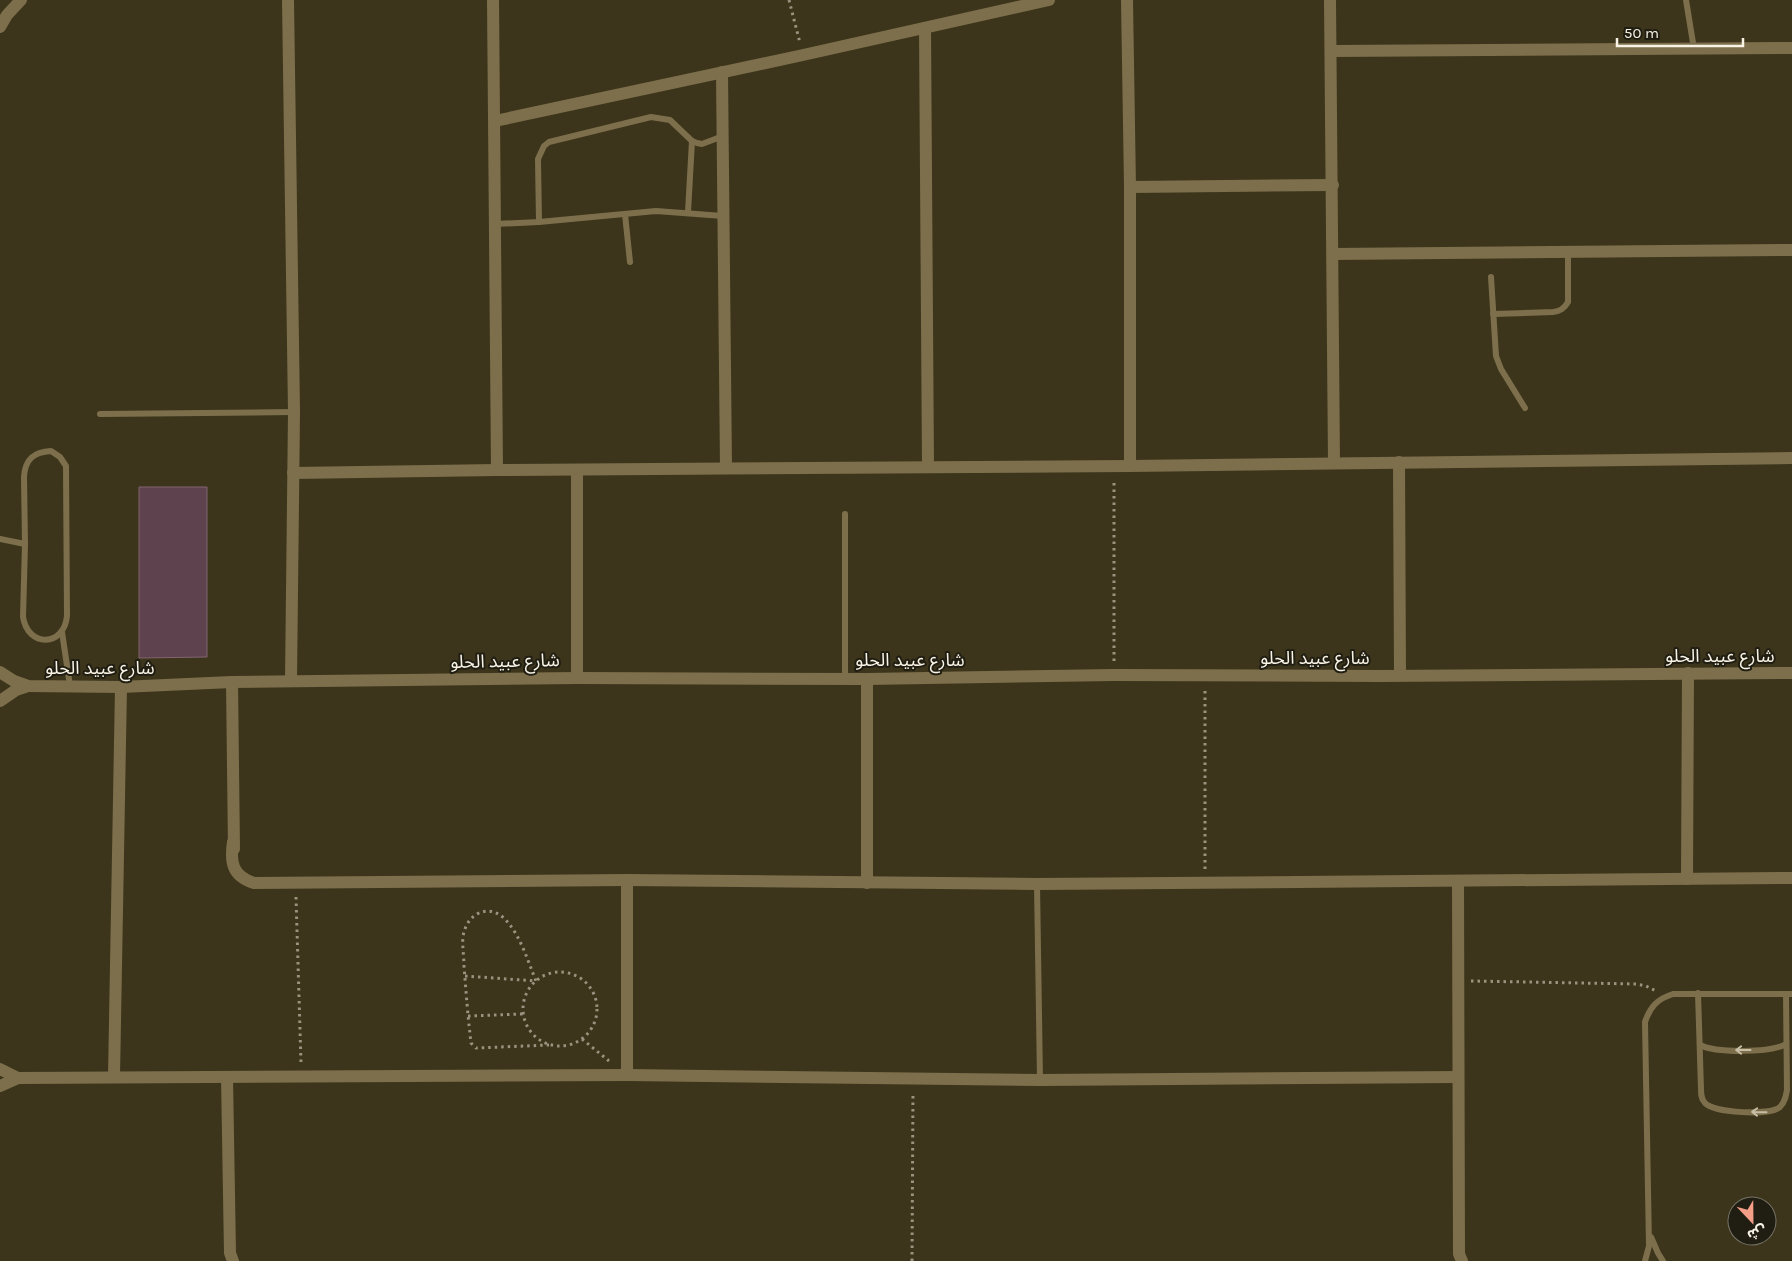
<svg xmlns="http://www.w3.org/2000/svg" width="1792" height="1261" font-family="Karla,'Noto Sans Arabic',sans-serif">
	<style>
		.building { fill: #5e424d; stroke: #826570 }
		.lines { fill: none; stroke-linecap: round; stroke-linejoin: round }
		.path { stroke: #99937f; stroke-width: 3; stroke-dasharray: 2.5 4; stroke-linecap: butt }
		.service { stroke: #7d6f4b; stroke-width: 6 }
		.minor { stroke: #7d6f4b; stroke-width: 12 }
		.oneway { stroke: #c7bea7 }
		.labels { text-anchor: middle; stroke-width: 4; stroke-linejoin: round; paint-order: stroke }
		.street-label { font-size: 18px; fill: #f8f3e4; stroke: #201d12 }
	</style>
	<rect width="100%" height="100%" fill="#3c351c"/>
	<!-- building -->
	<polygon class="building" points="139,487 207,487 207,657 139,658"/>
	<g class="lines">
		<!-- path -->
		<g class="path">
			<polyline points="789,0 800,43"/>
			<polyline points="1114,661 1114,479"/>
			<polyline points="1205,869 1205,687"/>
			<polyline points="296,897 301,1063"/>
			<circle cx="560" cy="1009" r="37"/>
			<path d="M465,976L536,981C527,960 510,897 477,914C469,919 465,926 463,936C462,946 464,956 464,966C466,992 468,1018 471,1043L476,1048L549,1045"/>
			<polyline points="1471,981 1636,984 1646,986 1656,991"/>
			<polyline points="468,1016 523,1014"/>
			<polyline points="582,1039 609,1061"/>
			<polyline points="912,1261 913,1092"/>
		</g>
		<!-- service -->
		<g class="service">
			<polyline points="1686,0 1694,49"/>
			<polyline points="688,212 692,141"/>
			<polyline points="625,214 630,262"/>
			<polyline points="539,222 538,159 544,146 549,142 651,117 670,120 692,141 697,143 702,144 723,136"/>
			<polyline points="495,224 539,222 656,211 723,216"/>
			<polyline points="1491,277 1496,356 1501,369 1525,408"/>
			<path d="M1493,314L1553,312C1560,311 1564,309 1568,302V252"/>
			<polyline points="100,414 294,412"/>
			<path d="M51,451L60,457L66,466L67,616C64,647 28,648 23,617L25,544L24,477C25,459 34,452 51,451Z"/>
			<polyline points="0,539 25,544"/>
			<polyline points="62,632 70,686"/>
			<polyline points="845,678 845,514"/>
			<polyline points="1037,884 1040,1080"/>
			<path d="M1698,993L1701,1089C1701,1094 1701,1099 1705,1103C1714,1113 1770,1116 1780,1107C1785,1102 1786,1096 1787,1090L1786,994"/>
			<path d="M1700,1045C1715,1053 1771,1053 1786,1044"/>
			<polyline points="1651,1237 1658,1253 1663,1261"/>
			<path d="M1645,1261L1649,1246L1645,1022C1650,1007 1657,999 1673,994H1792"/>
		</g>
		<!-- minor -->
		<g class="minor">
			<polyline points="288,0 294,412 291,681"/>
			<polyline points="493,0 497,470"/>
			<polyline points="1127,0 1130,187 1130,466"/>
			<polyline points="1330,0 1334,463"/>
			<polyline points="0,27 7,15 21,0"/>
			<polyline points="925,28 928,467"/>
			<polyline points="1332,51 1792,48"/>
			<polyline points="722,72 726,468"/>
			<polyline points="495,121 803,55 1049,0"/>
			<polyline points="1130,187 1333,185"/>
			<polyline points="1333,254 1792,250"/>
			<polyline points="1399,462 1400,675"/>
			<polyline points="293,473 497,470 1130,466 1792,458"/>
			<polyline points="0,672 14,681 28,686 121,687 232,682 577,678 867,679 1114,675 1381,676 1792,673"/>
			<polyline points="577,678 577,470"/>
			<polyline points="232,682 234,849"/>
			<polyline points="0,701 16,690 28,686"/>
			<path d="M233,842C230,862 232,876 254,883L627,880L1037,884L1792,878"/>
			<polyline points="1687,879 1688,673"/>
			<polyline points="627,880 627,1075"/>
			<polyline points="1458,881 1459,1254 1462,1261"/>
			<polyline points="867,883 867,679"/>
			<polyline points="0,1069 18,1078 627,1075 1040,1080 1458,1077"/>
			<polyline points="114,1077 121,687"/>
			<polyline points="227,1077 230,1253 233,1261"/>
			<polyline points="0,1086 18,1078"/>
		</g>
	</g>
	<!-- one-way arrows -->
	<defs><path id="oneway-shaft" d="M-6 0H5M1.5-3L5.5 0L1.5 3" fill="none" stroke-width="1.6" stroke-linecap="round" stroke-linejoin="round" transform="scale(1.25)"/></defs>
	<g class="oneway">
		<use href="#oneway-shaft" transform="translate(1743 1050) rotate(180)"/>
		<use href="#oneway-shaft" transform="translate(1759 1112) rotate(-179)"/>
	</g>
	<g class="labels">
		<!-- street labels -->
		<g class="street-label">
			<text x="1720" y="662">شارع عبيد الحلو</text>
			<text x="1315" y="664">شارع عبيد الحلو</text>
			<text x="910" y="666">شارع عبيد الحلو</text>
			<text transform="translate(505 661) rotate(-1)" y="6">شارع عبيد الحلو</text>
			<text x="100" y="674">شارع عبيد الحلو</text>
		</g>
	</g>
	<!-- north arrow -->
	<g transform="translate(1752 1221) rotate(158)"><circle r="24" fill="#201d12" stroke="#767366"/>
	<path d="M0-4L9 19L0 12L-9 19Z" fill="#f49e87"/>
	<text y="-8" font-size="14" font-weight="bold" text-anchor="middle" fill="#f8f3e4">ش</text>
	</g>
	<!-- scale -->
	<path d="M1617 38v8h126v-8" fill="none" stroke="#f8f3e4" stroke-width="2.5"/>
	<text x="1624" y="38" font-size="15" fill="#f8f3e4" stroke="#201d12" stroke-width="4" paint-order="stroke">50 m</text>
</svg>
